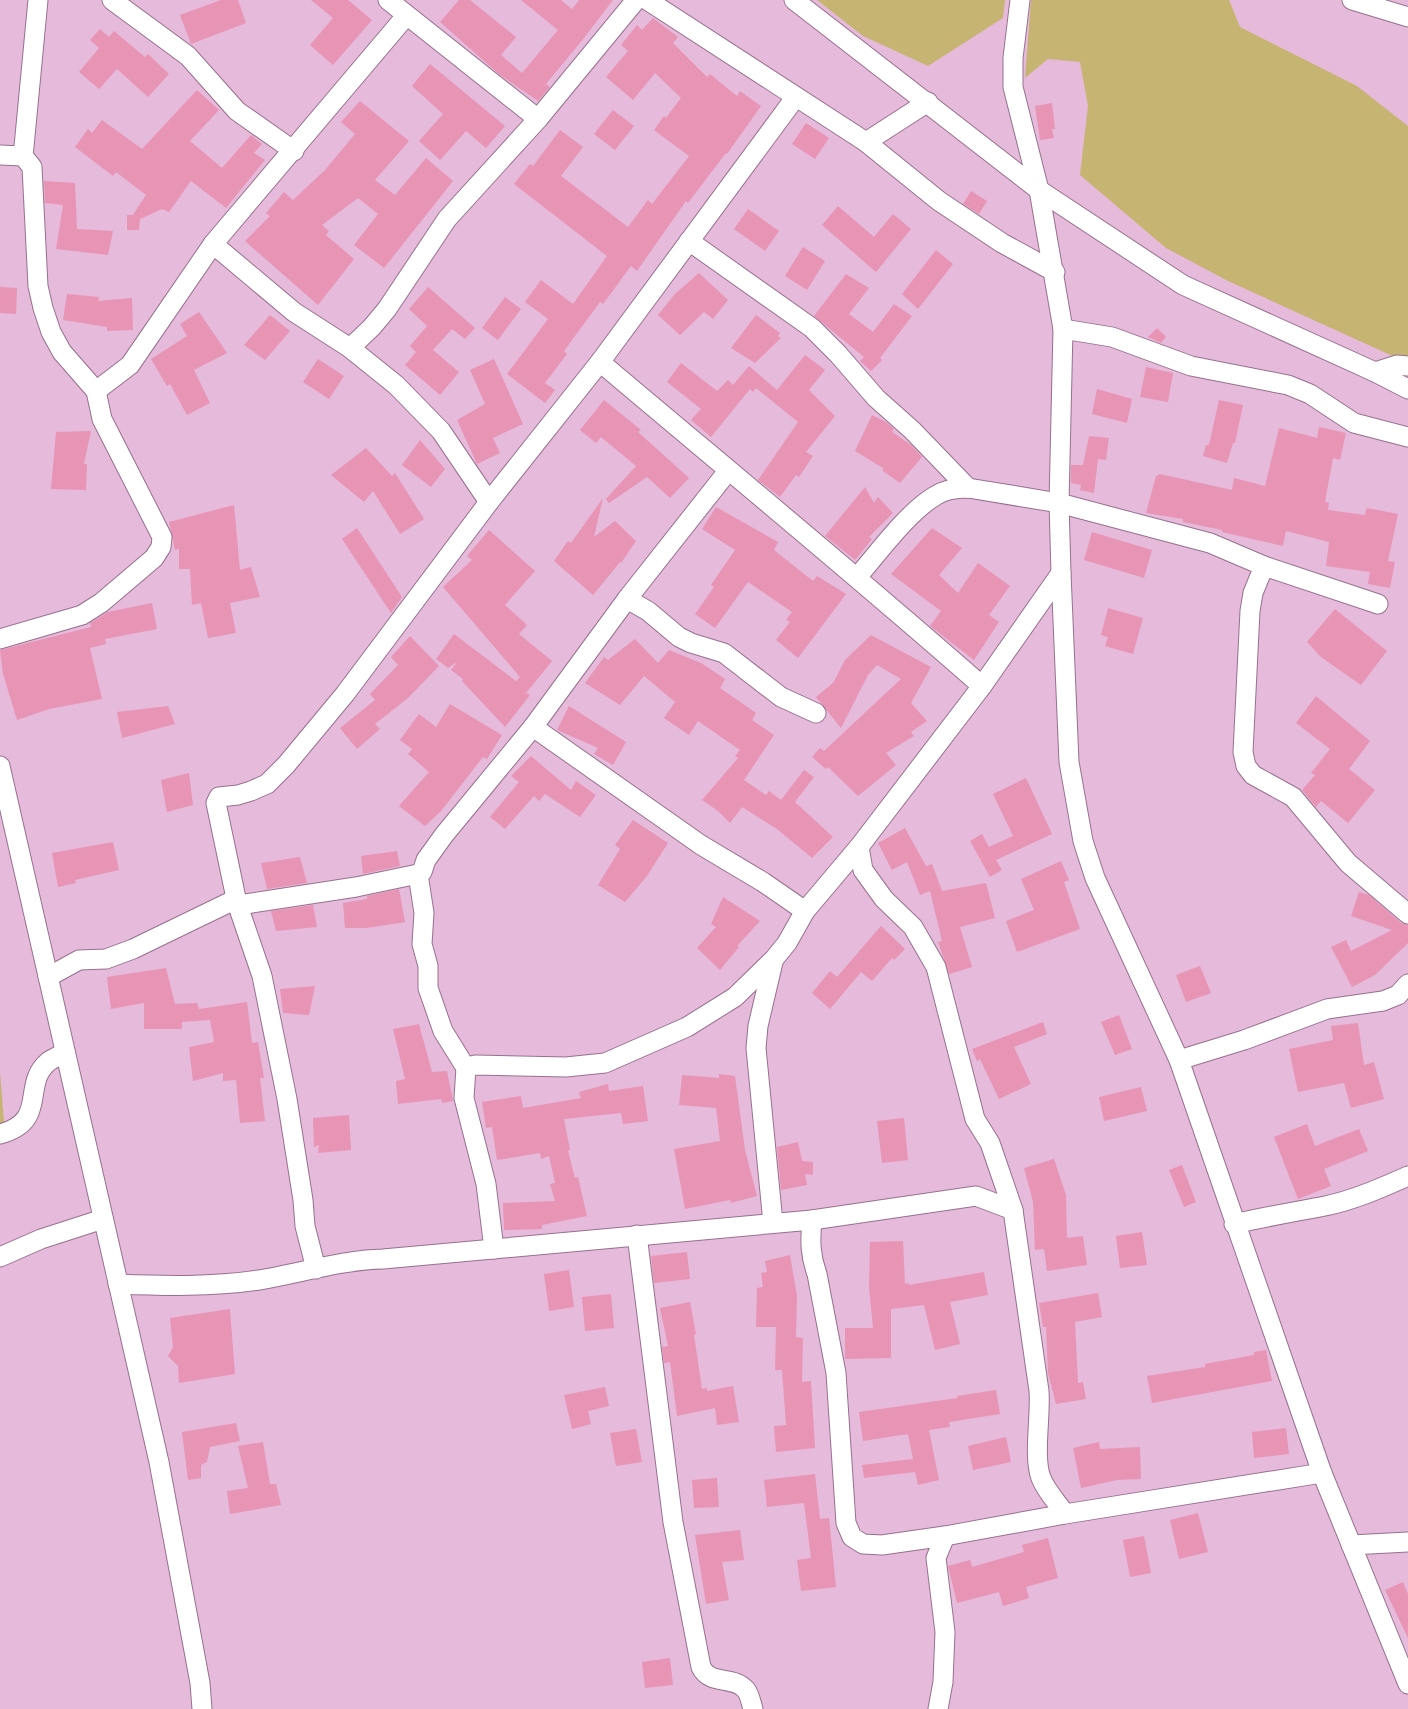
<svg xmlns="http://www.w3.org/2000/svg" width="1408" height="1709" font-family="Signika,sans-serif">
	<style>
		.green { fill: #c6b472 }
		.building { fill: #e894b5 }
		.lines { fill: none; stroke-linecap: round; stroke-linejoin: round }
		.minor-casing { stroke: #98708f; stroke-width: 21 }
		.minor { stroke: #fff; stroke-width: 19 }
	</style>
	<rect width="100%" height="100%" fill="#e5bada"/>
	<!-- green -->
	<g class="green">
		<polygon points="817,0 1005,0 1003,18 928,66 863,36"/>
		<polygon points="1031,0 1229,0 1240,27 1357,86 1408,126 1408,363 1228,281 1166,248 1080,175 1088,106 1080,62 1048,59 1025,78"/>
		<polygon points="0,1072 4,1122 0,1123"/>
	</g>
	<!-- building -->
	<g class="building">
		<polygon points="221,0 238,0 246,23 191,44 180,15"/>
		<polygon points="311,0 348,0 372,20 333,65 310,45 333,18"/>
		<polygon points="459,0 470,0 516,37 501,55 522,73 558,30 521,0 561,0 572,9 579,0 613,0 584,38 546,84 550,87 538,101 500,75 440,22"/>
		<polygon points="653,18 678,37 673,43 707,77 710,74 737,96 740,91 761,106 727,154 726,153 688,203 686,201 637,271 631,266 603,304 600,302 564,351 567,354 545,383 555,390 545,403 507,374 548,319 525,302 541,280 573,304 607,256 514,184 530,164 533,166 560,130 583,147 561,176 628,227 648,200 652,204 689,156 654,130 664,116 666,118 681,98 655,73 633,100 606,77 628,51 621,45 637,25 642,30"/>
		<polygon points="100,29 109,37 114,31 145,57 148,54 169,74 148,97 117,69 99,89 79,72 99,48 90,40"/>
		<polygon points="430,64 505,126 486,148 466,131 440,160 419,141 443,114 412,86"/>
		<polygon points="197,90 219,110 190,141 222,168 251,135 262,144 254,153 265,160 226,208 191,181 169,212 162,209 140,219 139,230 127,230 127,215 133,215 146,195 116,172 113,176 75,147 88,129 92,133 102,120 142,149"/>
		<polygon points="360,101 409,141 375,180 395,195 426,158 453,181 384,268 354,245 378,214 358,198 322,225 329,231 326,235 354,259 318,305 245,241 270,216 266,213 284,192 293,200 325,170 355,134 341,122"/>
		<polygon points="1052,103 1055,129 1052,129 1054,138 1040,140 1035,106"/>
		<polygon points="613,110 634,126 615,150 594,134"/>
		<polygon points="806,123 829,138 815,159 792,144"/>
		<polygon points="44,181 75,183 77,229 113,231 108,255 56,249 63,205 45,203"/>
		<polygon points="971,191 987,201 979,214 963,204"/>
		<polygon points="838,206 874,237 893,214 911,229 876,272 822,225"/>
		<polygon points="748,209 779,231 765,251 734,229"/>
		<polygon points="803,247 825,261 807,290 785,276"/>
		<polygon points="936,250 953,264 918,309 902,294"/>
		<polygon points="699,273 728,300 713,319 704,312 680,335 658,315 675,294"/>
		<polygon points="846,274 869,288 849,314 873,332 894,304 912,316 880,358 882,360 871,371 860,361 864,357 814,316"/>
		<polygon points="0,287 17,288 16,314 0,313"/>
		<polygon points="428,287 475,328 465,339 452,329 433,350 459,372 440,395 405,365 416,352 410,346 427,326 409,309"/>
		<polygon points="67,294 99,297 98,301 132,298 133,330 107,331 107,327 63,320"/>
		<polygon points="505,297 521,309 498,340 482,328"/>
		<polygon points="199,312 227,353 194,370 210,403 187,415 170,384 167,386 151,359 187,336 180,324"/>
		<polygon points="270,315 290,331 265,360 244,345"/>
		<polygon points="756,315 780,333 778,336 781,338 755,363 731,348"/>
		<polygon points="1157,328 1166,337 1161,343 1148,337"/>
		<polygon points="805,355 825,370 809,390 835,416 806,452 813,456 799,477 796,475 780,497 758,480 798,422 756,388 753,392 750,389 711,437 691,420 701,409 667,382 681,363 717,391 728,380 733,385 749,366 777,390"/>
		<polygon points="318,359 344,376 329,399 303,382"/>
		<polygon points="494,359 523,424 493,438 500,453 477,464 457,420 485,404 470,370"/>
		<polygon points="1146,367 1173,373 1168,402 1140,397"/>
		<polygon points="1097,389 1132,399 1127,423 1092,414"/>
		<polygon points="604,400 641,430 638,432 689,478 670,498 647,477 609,503 606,499 636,466 601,437 596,443 580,430"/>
		<polygon points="1219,400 1243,405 1235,443 1233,443 1227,463 1203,456 1206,445 1209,445"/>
		<polygon points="872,415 886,422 894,429 892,432 911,445 922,457 900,483 883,471 883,468 855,451"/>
		<polygon points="1319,427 1346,433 1340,460 1333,458 1325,502 1329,503 1328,510 1365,515 1367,508 1398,514 1388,561 1395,562 1390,588 1368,584 1370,572 1326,566 1329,542 1286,531 1283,546 1222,532 1222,530 1183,522 1183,519 1146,513 1156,476 1160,474 1232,490 1234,478 1265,486 1279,428 1317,438"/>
		<polygon points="91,431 84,464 87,464 86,490 51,489 56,432"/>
		<polygon points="1089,436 1109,438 1106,460 1098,459 1094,493 1080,490 1081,485 1071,483 1071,465 1083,465"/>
		<polygon points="420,440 445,469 431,487 402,465"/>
		<polygon points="366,448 392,476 395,473 424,519 400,534 373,491 364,502 331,475"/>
		<polygon points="865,487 874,503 878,497 893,513 869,537 872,539 855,560 825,536"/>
		<polygon points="603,498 594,537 615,521 636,541 621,563 620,562 593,595 554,561 568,541 571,543"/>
		<polygon points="234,505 240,570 251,567 260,597 230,603 236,633 208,638 201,603 192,605 190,569 179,569 179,549 175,550 169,522"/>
		<polygon points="716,507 778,542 774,550 813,581 817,576 846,594 798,658 776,640 790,622 786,620 792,612 748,582 715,628 695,614 714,587 711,585 735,550 702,529"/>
		<polygon points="357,528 402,597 391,613 342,539"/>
		<polygon points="932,528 962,548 939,575 958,593 978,563 1010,586 989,615 999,622 974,660 930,626 941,611 891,574"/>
		<polygon points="489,530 535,571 505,605 527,625 519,634 552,661 526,693 530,695 505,727 462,681 463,679 451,670 457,662 448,668 436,659 454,634 516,681 520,677 443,587 472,560 467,556"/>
		<polygon points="1092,532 1152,550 1144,578 1084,560"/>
		<polygon points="152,603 157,629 105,639 106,644 90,648 102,699 49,709 17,720 3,674 0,650 91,627 90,623 108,612"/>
		<polygon points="1108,608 1143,618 1133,654 1105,646 1108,637 1101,635"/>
		<polygon points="1335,609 1387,651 1361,685 1321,657 1307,642"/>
		<polygon points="871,635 931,667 911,703 927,721 911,732 914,736 886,753 896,765 858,796 828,767 826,769 812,757 820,748 824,751 901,679 877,665 868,675 841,728 816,697 833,683 845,660"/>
		<polygon points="410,636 439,666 408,698 375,724 380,729 357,749 340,728 375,700 370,694 398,665 391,657"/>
		<polygon points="635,639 658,663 669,650 701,663 725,679 720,688 756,713 752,720 774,735 744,780 766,795 769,791 781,800 804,770 814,777 795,802 833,837 812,858 777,829 742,807 730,823 718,811 702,800 738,758 735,756 740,750 698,721 689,735 664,718 675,702 644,676 620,705 585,683 604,657 608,660"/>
		<polygon points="1316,696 1370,741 1349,769 1375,790 1348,823 1321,801 1316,807 1302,790 1315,775 1311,773 1330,749 1296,723"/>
		<polygon points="450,704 502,735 487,759 483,757 441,811 425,826 399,806 429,772 408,754 412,749 400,740 419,714 436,727"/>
		<polygon points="168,706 175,724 122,738 117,712"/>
		<polygon points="569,706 626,742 613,765 594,754 598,748 557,730"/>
		<polygon points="531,756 571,790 576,781 596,795 580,817 545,794 539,801 534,796 505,829 490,817 519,782 511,776"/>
		<polygon points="189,773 193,805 167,812 161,780"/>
		<polygon points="1026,778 1052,834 996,860 1002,870 990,877 970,841 982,834 989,847 1013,836 993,794"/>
		<polygon points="633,820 668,843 647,876 625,902 598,885 620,849 615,845"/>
		<polygon points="905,828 926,866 932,864 942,891 986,883 995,918 960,927 972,967 949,974 938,942 942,941 930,891 920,895 907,862 892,870 878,843"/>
		<polygon points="113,842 119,870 75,880 76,883 58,887 52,853"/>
		<polygon points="397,851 400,866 363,874 361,856"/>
		<polygon points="300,857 307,883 267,889 261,863"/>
		<polygon points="1061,861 1069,880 1064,882 1080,929 1017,952 1006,921 1034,910 1021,879"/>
		<polygon points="399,889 405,922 367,928 345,928 343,903 367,899 367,896"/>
		<polygon points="1359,892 1369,895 1401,923 1408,925 1408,943 1375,975 1352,987 1331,947 1346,940 1351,951 1392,930 1351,916"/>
		<polygon points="723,897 760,921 737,946 739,947 720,970 697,948 716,927 711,924"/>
		<polygon points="313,905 317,927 276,931 271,911"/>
		<polygon points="881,926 905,949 894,960 892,958 872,981 861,972 830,1009 812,993 830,971 837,977"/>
		<polygon points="1200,966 1211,993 1186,1002 1176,975"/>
		<polygon points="166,968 175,1004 197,1003 199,1009 247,1002 252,1043 258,1042 264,1078 260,1078 265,1121 240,1123 236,1080 223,1081 223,1073 193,1081 189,1047 214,1042 210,1020 182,1022 182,1029 144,1029 144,1003 111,1009 107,977"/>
		<polygon points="315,986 309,1015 283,1013 280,989"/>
		<polygon points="1119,1015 1132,1049 1115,1055 1101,1022"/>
		<polygon points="1043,1022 1047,1034 1014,1047 1031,1084 999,1099 980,1059 977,1061 972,1049"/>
		<polygon points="1358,1023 1364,1065 1374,1062 1384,1099 1351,1108 1344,1083 1298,1092 1289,1049 1333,1040 1331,1026"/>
		<polygon points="419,1024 432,1072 447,1071 453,1101 442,1103 441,1099 398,1104 396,1081 405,1079 393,1029"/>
		<polygon points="719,1074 735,1076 745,1150 757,1196 731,1203 730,1200 685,1209 674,1149 720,1141 716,1108 679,1105 682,1075 719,1078"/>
		<polygon points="608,1084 609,1091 643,1086 648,1121 623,1124 621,1113 564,1119 570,1150 568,1151 575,1178 578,1177 587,1216 542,1225 542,1229 504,1230 503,1203 555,1201 550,1184 555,1183 549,1156 541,1159 540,1153 497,1160 492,1127 486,1128 482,1102 521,1096 523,1108 581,1098 579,1092"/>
		<polygon points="1141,1087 1147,1111 1104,1121 1099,1097"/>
		<polygon points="349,1115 351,1150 318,1153 319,1145 314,1147 313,1118"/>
		<polygon points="904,1118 908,1160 882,1163 877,1121"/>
		<polygon points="1307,1124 1315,1146 1359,1129 1368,1151 1324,1169 1331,1186 1298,1199 1274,1137"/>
		<polygon points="798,1142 802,1161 813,1162 813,1175 805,1174 807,1185 781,1190 777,1147"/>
		<polygon points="1054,1159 1066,1195 1067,1238 1083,1236 1087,1265 1047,1271 1044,1249 1035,1250 1033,1202 1024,1168"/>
		<polygon points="1182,1165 1196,1202 1184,1207 1169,1170"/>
		<polygon points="1142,1232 1147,1265 1120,1268 1116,1236"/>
		<polygon points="903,1241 905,1284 909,1283 909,1285 984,1272 988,1295 950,1302 960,1344 935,1350 924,1305 891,1309 891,1358 845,1359 845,1328 873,1328 869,1287 870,1242"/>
		<polygon points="687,1252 690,1279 654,1283 651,1256"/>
		<polygon points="790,1255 797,1296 796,1337 803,1338 802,1382 811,1381 815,1448 776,1452 774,1426 786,1425 782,1370 775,1370 776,1327 756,1327 757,1288 763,1287 761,1273 767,1272 765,1261"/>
		<polygon points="569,1270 574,1307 549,1311 544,1274"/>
		<polygon points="1098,1293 1102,1317 1075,1322 1078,1383 1083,1382 1086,1399 1056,1404 1048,1373 1046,1327 1043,1327 1039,1303"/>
		<polygon points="611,1294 614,1328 585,1331 582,1297"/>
		<polygon points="690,1302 696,1334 694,1335 702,1389 707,1388 707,1391 733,1386 739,1422 717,1425 715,1408 677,1416 670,1362 664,1363 662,1347 668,1346 660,1308"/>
		<polygon points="230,1309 235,1374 179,1383 178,1366 168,1356 173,1347 170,1318"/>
		<polygon points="1266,1350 1272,1381 1152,1403 1147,1376 1205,1367 1205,1364 1254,1355 1254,1352"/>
		<polygon points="605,1387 609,1406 588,1411 591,1424 572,1429 564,1395"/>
		<polygon points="996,1390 1000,1414 949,1422 950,1427 929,1430 939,1480 918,1485 915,1472 864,1478 862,1465 913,1459 908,1434 863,1441 859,1412 958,1398 957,1396"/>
		<polygon points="236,1423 240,1441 210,1447 207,1462 201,1465 201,1478 188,1480 182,1432"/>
		<polygon points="1286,1428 1289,1454 1254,1458 1252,1432"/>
		<polygon points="636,1429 642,1462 616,1466 610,1433"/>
		<polygon points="1006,1437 1011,1462 973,1470 968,1446"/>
		<polygon points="263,1442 270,1484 276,1484 281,1505 230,1514 227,1491 248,1488 238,1446"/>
		<polygon points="1099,1442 1100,1449 1140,1447 1141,1479 1117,1480 1081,1488 1073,1448"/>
		<polygon points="815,1474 820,1519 829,1518 836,1587 801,1591 797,1560 811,1558 804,1503 767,1507 764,1480"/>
		<polygon points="717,1478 719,1507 694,1508 692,1480"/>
		<polygon points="1198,1513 1208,1552 1179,1559 1170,1520"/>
		<polygon points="740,1530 744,1560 722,1562 729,1600 706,1604 695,1535"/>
		<polygon points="1144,1536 1151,1573 1130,1577 1123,1540"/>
		<polygon points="1048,1538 1058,1578 1026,1587 1029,1598 1003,1606 999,1592 957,1603 948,1566 970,1560 972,1567 1024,1552 1022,1545"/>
		<polygon points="1403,1582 1408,1594 1408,1638 1385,1590"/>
		<polygon points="670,1658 673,1685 645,1688 642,1662"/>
	</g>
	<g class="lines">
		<defs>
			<g id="minor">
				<polyline points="112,0 188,56 237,111 294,151"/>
				<polyline points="388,0 538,119"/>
				<polyline points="647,0 866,142 939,201 1002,243 1055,272"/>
				<polyline points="794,0 1039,190 1183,285 1375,372 1408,389"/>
				<polyline points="1020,0 1013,58 1013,87 1039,190 1063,329 1059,503 1061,573 1069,762 1083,841 1095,878 1179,1060 1322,1473 1408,1684"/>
				<polyline points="1352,0 1408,17"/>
				<polyline points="866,142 928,102"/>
				<polyline points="0,155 23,156 32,167 38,286 43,308 51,332 62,352 96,391 102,419 162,537 161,547 154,558 101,603 82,615 0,639"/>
				<polyline points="23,157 38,0"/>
				<polyline points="689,241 812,328 838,354 876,398 912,430 968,488"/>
				<polyline points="213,244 294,312 350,348 396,385 441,431 489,502"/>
				<polyline points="1063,329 1112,337 1191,366 1288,385 1310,394 1354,423 1408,437"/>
				<polyline points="350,348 372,327 387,309 447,219 538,119 636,0"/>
				<path d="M600,362C728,470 857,576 982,686"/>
				<polyline points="1375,372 1397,365 1408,366"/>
				<polyline points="96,391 130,365 213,244 406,16"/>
				<polyline points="1264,566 1253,593 1250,611 1243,752 1246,766 1253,775 1293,797 1348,863 1408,914"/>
				<path d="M858,576C879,552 908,512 935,496C945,489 957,488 968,488L1059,503L1210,543L1264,566L1378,604"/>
				<polyline points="627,599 648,611 679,637 691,643 724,653 781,697 816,713"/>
				<polyline points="533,727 701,845 763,882 805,911"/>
				<polyline points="0,766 159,1462 200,1683 202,1709"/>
				<path d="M859,847L863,870L884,899L913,927L936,967L975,1119L990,1143L1013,1210L1039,1391C1041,1415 1033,1457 1041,1478C1046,1491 1057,1502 1065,1514"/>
				<polyline points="239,905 356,887 418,874"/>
				<polyline points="48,977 79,960 106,959 133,949 230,902 237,903"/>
				<polyline points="1179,1060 1244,1040 1327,1009 1383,1001 1398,995 1408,984"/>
				<polyline points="466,1068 443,1031 428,988 428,966 422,944 424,913 418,874 422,872 426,860 444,835 533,727 627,599 728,471"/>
				<path d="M0,1134C49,1121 21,1085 48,1062C53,1058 60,1056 65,1052"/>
				<path d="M812,1220C810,1240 810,1255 817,1274L836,1373L846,1523L852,1537L863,1544L882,1545L945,1536L1065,1514L1322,1473"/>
				<polyline points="773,1223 756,1048 758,1026 773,962"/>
				<path d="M1234,1224C1264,1217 1294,1212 1325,1206C1354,1200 1381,1188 1408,1176"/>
				<path d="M637,1235L673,1522L701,1667C710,1686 734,1675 746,1690C750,1695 751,1703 753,1709"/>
				<polyline points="494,1249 486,1184 464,1098 466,1068 475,1065 566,1067 605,1063 687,1027 735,997 774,959 787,943 805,911 859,847 982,686 1061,573"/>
				<polyline points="0,1257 41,1239 103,1219"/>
				<polyline points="316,1269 305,1226 303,1200 287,1099 262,976 237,903 216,803 219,797 238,795 251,791 267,784 286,765 345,694 489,502 600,362 795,98"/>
				<path d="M118,1284C165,1286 212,1287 259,1280C301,1273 341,1260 383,1259L812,1220L976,1196L1013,1210"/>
				<polyline points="1351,1545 1408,1542"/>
				<polyline points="938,1709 943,1682 945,1632 936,1558 945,1536"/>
			</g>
		</defs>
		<!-- minor casing -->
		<use href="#minor" class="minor-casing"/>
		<!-- minor -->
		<use href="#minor" class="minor"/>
	</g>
</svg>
